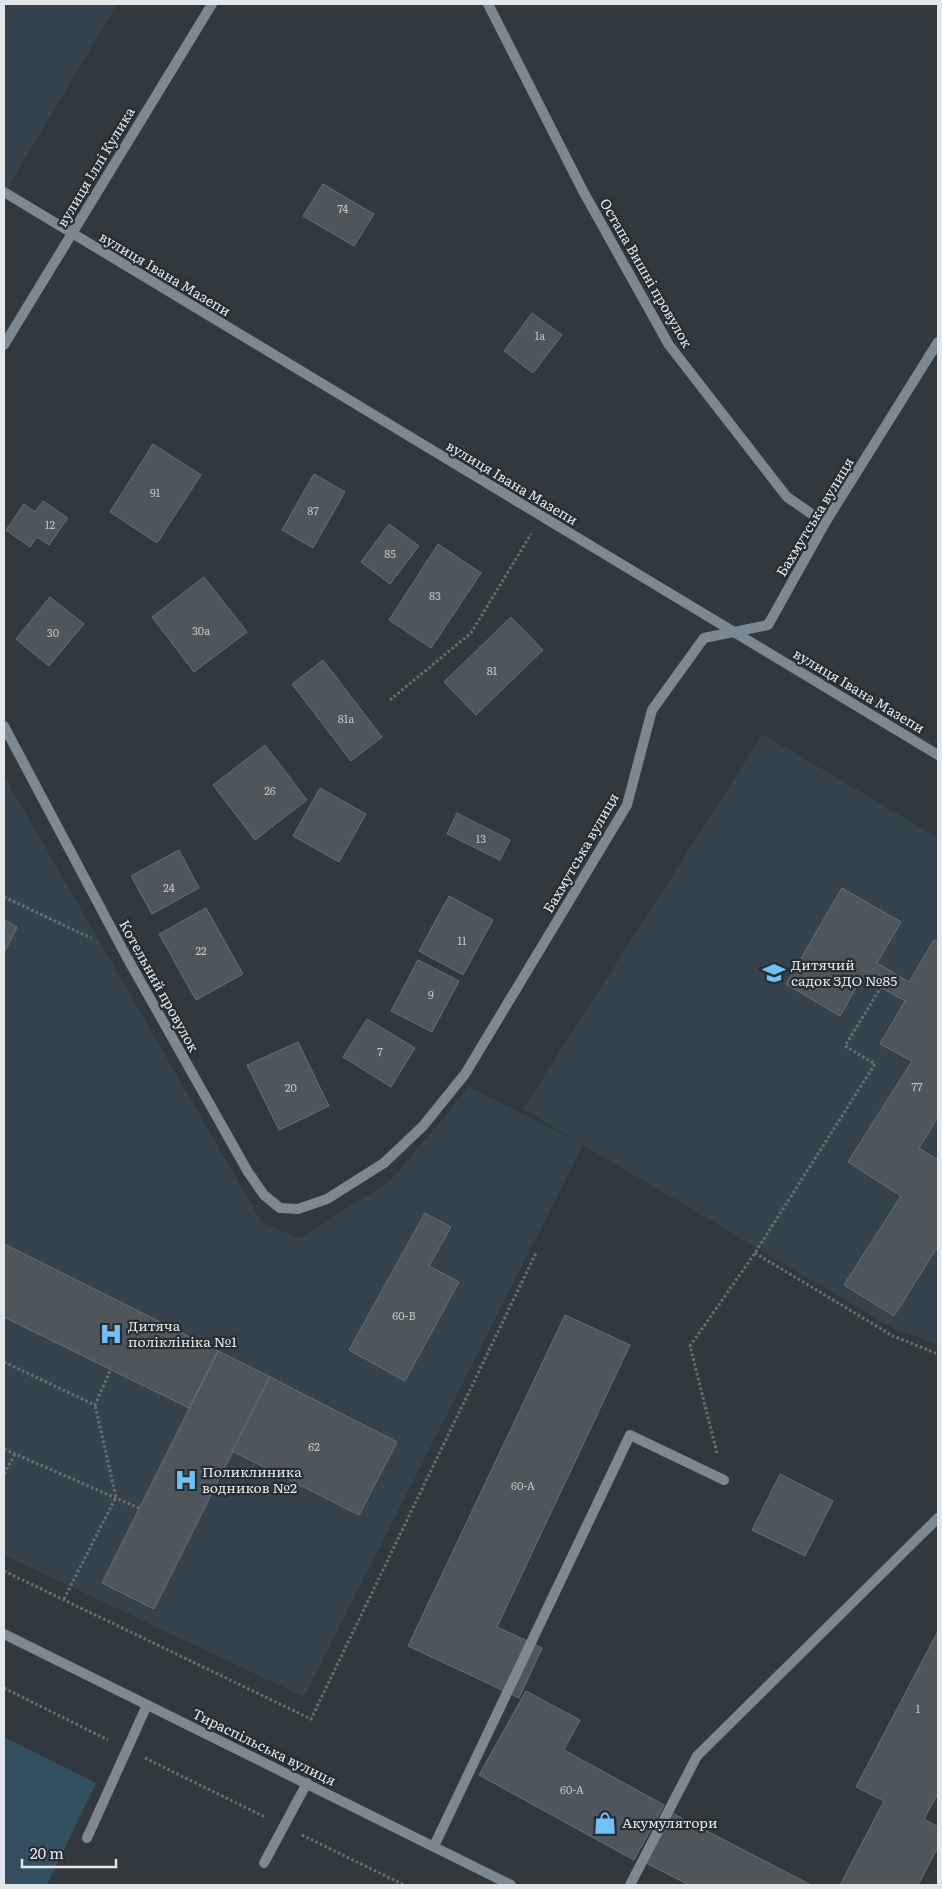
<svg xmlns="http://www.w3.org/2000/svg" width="942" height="1889" font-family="Literata,serif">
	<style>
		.built { fill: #36434c }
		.green { fill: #344f60 }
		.building { fill: #4e565c; stroke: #666f75 }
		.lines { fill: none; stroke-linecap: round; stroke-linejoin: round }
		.path { stroke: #697074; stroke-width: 3; stroke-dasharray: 2.5 2.5; stroke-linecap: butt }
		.service { stroke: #7c8993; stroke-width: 10 }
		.minor { stroke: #7c8993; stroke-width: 10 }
		.tertiary { stroke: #7c8993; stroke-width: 10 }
		.labels { text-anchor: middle; stroke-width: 4.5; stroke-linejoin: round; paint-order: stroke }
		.number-label { font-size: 11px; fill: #bdc3c7 }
		.street-label { font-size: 14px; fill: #e2e7eb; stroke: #272e33 }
		.poi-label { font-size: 14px; fill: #e2e7eb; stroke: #272e33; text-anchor: start }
	</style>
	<rect width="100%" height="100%" fill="#31393e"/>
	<!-- built -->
	<g class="built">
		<polygon points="4,4 117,4 4,194"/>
		<polygon points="763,734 938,838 938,1345 894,1329 583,1145 304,1697 4,1555 4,776 261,1221 299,1239 391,1180 469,1087 575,1140 523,1109"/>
	</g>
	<!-- green -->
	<polygon class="green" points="4,1737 96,1783 47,1885 4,1885"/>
	<!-- building -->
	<g class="building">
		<polygon points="323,184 374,214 354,246 303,216"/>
		<polygon points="532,313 562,335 533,373 504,351"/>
		<polygon points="153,444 201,475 157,543 110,512"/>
		<polygon points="314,474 345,492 313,548 282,530"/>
		<polygon points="43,501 68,518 49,545 37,537 30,547 6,530 24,504 35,512"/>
		<polygon points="389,524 419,546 390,584 361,562"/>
		<polygon points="438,544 481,573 431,648 389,620"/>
		<polygon points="204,577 247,632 194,672 152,617"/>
		<polygon points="50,597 84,624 49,666 16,639"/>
		<polygon points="511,617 543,650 476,715 444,682"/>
		<polygon points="323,660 382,737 351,761 292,684"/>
		<polygon points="265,745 307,800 255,840 213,785"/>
		<polygon points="320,788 366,814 339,862 293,836"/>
		<polygon points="457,813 510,840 500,860 447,834"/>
		<polygon points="179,850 199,888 152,914 131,876"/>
		<polygon points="842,888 901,922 877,963 909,982 934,940 938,942 938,1117 919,1148 938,1160 938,1246 894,1316 844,1285 901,1196 848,1162 912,1061 880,1044 905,1001 862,977 840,1016 786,984"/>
		<polygon points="449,896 493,920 463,975 419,951"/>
		<polygon points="206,908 243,974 196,1000 159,934"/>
		<polygon points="4,920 17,927 4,953"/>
		<polygon points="418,960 459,981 432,1032 391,1011"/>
		<polygon points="367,1019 415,1048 391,1087 343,1057"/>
		<polygon points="298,1042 329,1106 279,1130 247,1065"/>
		<polygon points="425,1213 451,1227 429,1266 459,1282 405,1381 349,1350"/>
		<polygon points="4,1244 218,1351 189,1408 4,1317"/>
		<polygon points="565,1315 630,1345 497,1627 542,1648 519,1698 408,1646"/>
		<polygon points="218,1351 270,1377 154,1609 102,1583"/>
		<polygon points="270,1377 397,1442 359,1515 232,1451"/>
		<polygon points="780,1474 833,1501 805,1556 752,1530"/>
		<polygon points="938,1631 938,1793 924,1819 938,1827 938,1847 918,1885 840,1885 884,1801 856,1787"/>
		<polygon points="526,1691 580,1720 564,1750 664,1805 634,1860 479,1775"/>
		<polygon points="672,1813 811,1885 689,1885 646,1863"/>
	</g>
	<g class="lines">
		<!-- path -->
		<g class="path">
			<polyline points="390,700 471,633 531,534"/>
			<polyline points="4,897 91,938"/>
			<polyline points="755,1253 893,1336 938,1354"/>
			<polyline points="4,1362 95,1405 111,1369"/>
			<polyline points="4,1449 139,1508"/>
			<polyline points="717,1453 690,1346 755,1253 875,1064 845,1046 881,987"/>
			<polyline points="4,1474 15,1454"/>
			<polyline points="4,1571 311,1719 536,1253"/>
			<polyline points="64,1599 116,1497 95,1405"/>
			<polyline points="4,1688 108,1740"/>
			<polyline points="145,1758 265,1817"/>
			<polyline points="302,1835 404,1885"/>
		</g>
		<!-- service -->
		<g class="service">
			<polyline points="4,192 72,233"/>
			<polyline points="87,1838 147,1705"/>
			<polyline points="434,1846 630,1435 724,1480"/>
			<polyline points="264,1863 307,1783"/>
			<polyline points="630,1885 697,1756 938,1518"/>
		</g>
		<!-- minor -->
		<g class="minor">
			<polyline points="488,4 583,191 669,345 787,497 825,523"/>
			<polyline points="72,233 938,755"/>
			<polyline points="4,726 125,954 248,1172 264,1195 280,1208 298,1209 327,1199 384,1163 423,1126 465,1074 627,805 652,710 704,638 768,625 825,523 938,342"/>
			<polyline points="4,1634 511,1885"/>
		</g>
		<!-- tertiary -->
		<polyline class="tertiary" points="4,345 212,4"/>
	</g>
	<!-- icons -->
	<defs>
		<symbol id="school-bare" viewBox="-9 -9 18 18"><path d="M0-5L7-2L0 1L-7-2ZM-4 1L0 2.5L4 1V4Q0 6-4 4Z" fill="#71c1f5" stroke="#272e33" stroke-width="2.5" paint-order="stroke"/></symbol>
		<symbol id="hospital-bare" viewBox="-9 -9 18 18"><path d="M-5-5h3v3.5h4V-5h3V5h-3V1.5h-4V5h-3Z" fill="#71c1f5" stroke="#272e33" stroke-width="2.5" paint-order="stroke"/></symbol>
		<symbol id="shop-bare" viewBox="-9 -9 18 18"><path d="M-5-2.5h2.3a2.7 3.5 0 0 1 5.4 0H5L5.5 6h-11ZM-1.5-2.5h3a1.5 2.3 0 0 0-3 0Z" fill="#71c1f5" stroke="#272e33" stroke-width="2.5" paint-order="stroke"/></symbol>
	</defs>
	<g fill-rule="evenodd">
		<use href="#school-bare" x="758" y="957" width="32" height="32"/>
		<use href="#hospital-bare" x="95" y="1318" width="32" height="32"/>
		<use href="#hospital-bare" x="170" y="1464" width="32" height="32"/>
		<use href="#shop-bare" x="589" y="1807" width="32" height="32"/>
	</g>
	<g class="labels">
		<!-- number labels -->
		<g class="number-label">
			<text x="343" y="213">74</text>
			<text x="540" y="340">1а</text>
			<text x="155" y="497">91</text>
			<text x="313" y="515">87</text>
			<text x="50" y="529">12</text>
			<text x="390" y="558">85</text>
			<text x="435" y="600">83</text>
			<text x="201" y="635">30а</text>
			<text x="53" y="637">30</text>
			<text x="492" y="675">81</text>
			<text x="346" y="723">81а</text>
			<text x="270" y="795">26</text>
			<text x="481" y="843">13</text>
			<text x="169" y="892">24</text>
			<text x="462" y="945">11</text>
			<text x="201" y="955">22</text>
			<text x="431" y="999">9</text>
			<text x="380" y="1056">7</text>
			<text x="917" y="1091">77</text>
			<text x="291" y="1092">20</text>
			<text x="404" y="1320">60-В</text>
			<text x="314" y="1451">62</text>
			<text x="523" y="1490">60-А</text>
			<text x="918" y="1713">1</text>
			<text x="572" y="1794">60-А</text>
		</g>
		<!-- street labels -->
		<g class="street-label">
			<text transform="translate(96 167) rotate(-59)" y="5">вулиця Іллі Кулика</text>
			<text transform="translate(646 273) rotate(60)" y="5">Остапа Вишні провулок</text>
			<text transform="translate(165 274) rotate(31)" y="5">вулиця Івана Мазепи</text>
			<text transform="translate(512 483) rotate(31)" y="5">вулиця Івана Мазепи</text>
			<text transform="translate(815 517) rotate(-59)" y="5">Бахмутська вулиця</text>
			<text transform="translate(859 691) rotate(31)" y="5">вулиця Івана Мазепи</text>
			<text transform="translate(581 853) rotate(-60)" y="5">Бахмутська вулиця</text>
			<text transform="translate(159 986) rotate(61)" y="5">Котельний провулок</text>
			<text transform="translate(264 1747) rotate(26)" y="5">Тираспільська вулиця</text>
		</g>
		<!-- poi labels -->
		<g class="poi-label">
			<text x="791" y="970">Дитячий<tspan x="791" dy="16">садок ЗДО №85</tspan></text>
			<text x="128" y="1331">Дитяча<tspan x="128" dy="16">поліклініка №1</tspan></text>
			<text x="202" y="1477">Поликлиника<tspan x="202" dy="16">водников №2</tspan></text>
			<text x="622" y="1828">Акумулятори</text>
		</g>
	</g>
	<!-- border -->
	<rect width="942" height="1889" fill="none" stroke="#e2e7eb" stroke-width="10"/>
	<!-- scale -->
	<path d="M22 1859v8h94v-8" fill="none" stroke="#e2e7eb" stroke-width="2.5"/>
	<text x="30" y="1859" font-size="15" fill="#e2e7eb" stroke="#272e33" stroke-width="4" paint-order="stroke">20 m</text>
</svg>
